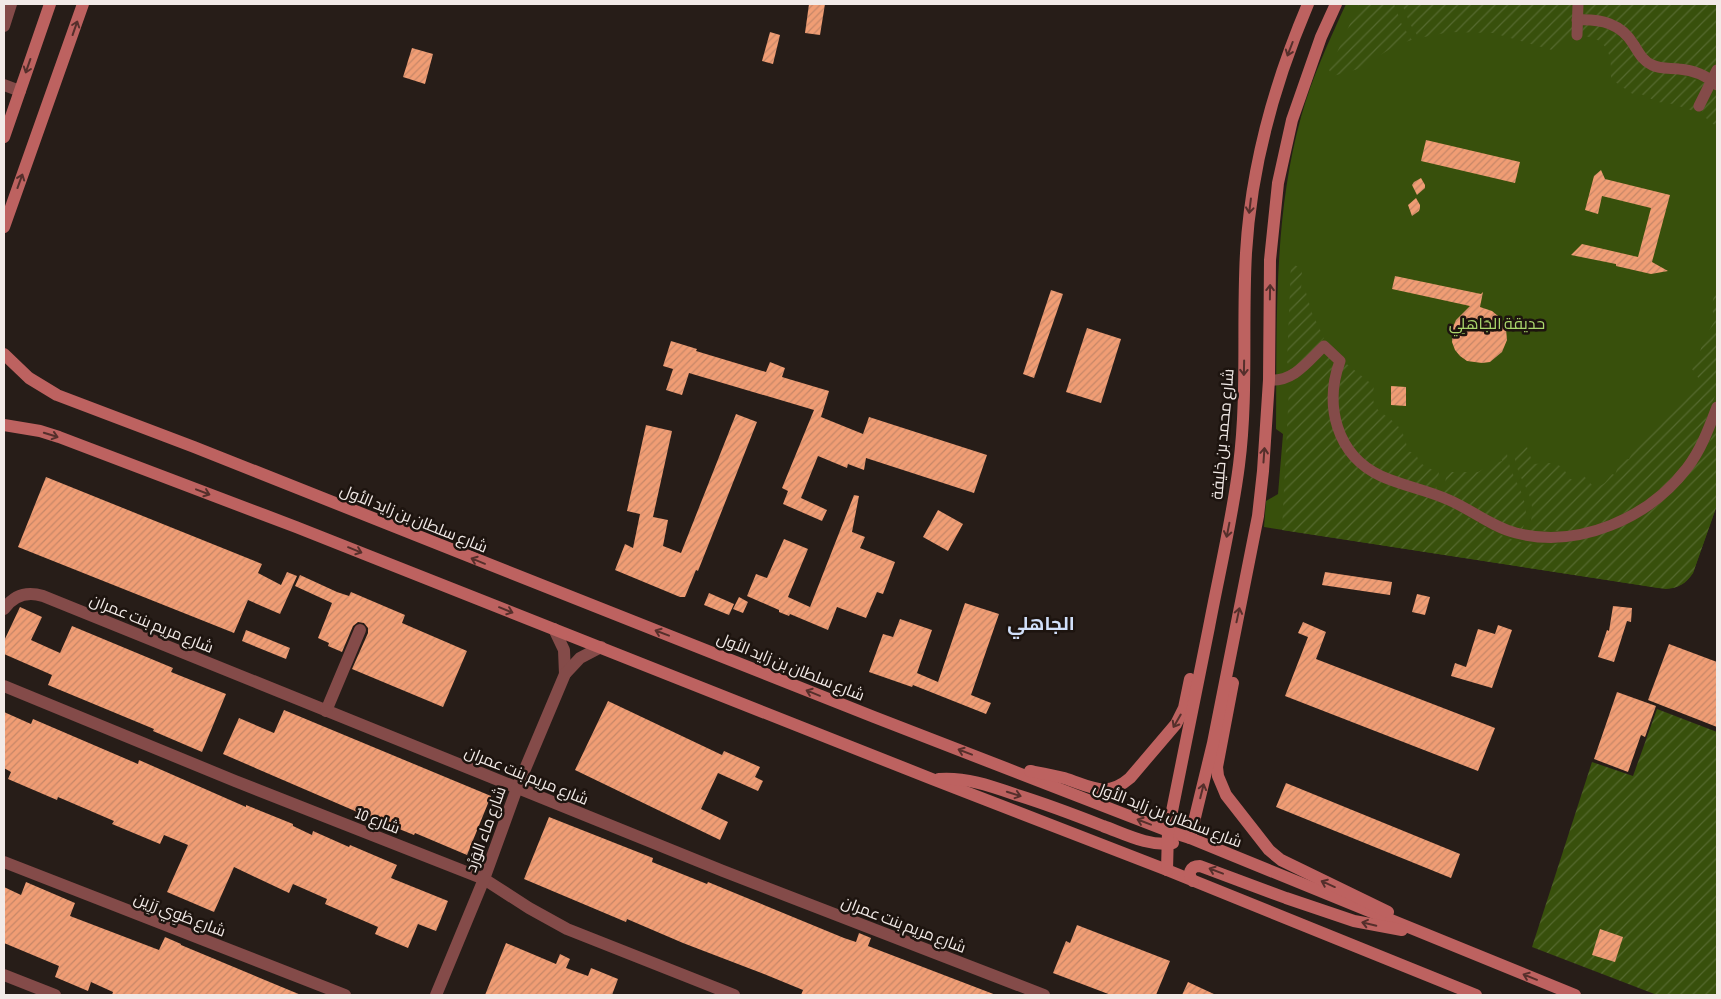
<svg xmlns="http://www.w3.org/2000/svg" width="1721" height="999" font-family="'Sofia Sans Condensed',Cairo,sans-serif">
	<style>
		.park { fill: #38500c }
		.garden { fill: url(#garden-furrows) }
		.building { fill: url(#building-hatch) }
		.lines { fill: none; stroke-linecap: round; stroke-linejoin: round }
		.pedestrian { stroke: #844b49; stroke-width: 11 }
		.minor { stroke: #844b49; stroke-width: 12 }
		.secondary { stroke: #bd6260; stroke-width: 12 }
		.oneway { stroke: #552f2b }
		.labels { text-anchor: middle; stroke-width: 5; stroke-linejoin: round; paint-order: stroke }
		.park-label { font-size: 16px; fill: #abd76c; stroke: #1d140f }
		.street-label { font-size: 16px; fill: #f2eae7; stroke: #1d140f }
		.quarter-label { font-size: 19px; font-weight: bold; fill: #d1e0fa; stroke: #1d140f }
	</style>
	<defs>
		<pattern id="garden-furrows" width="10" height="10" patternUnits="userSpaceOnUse" patternTransform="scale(1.25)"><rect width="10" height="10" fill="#38500c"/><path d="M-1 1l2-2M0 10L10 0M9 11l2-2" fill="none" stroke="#55692f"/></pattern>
		<pattern id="building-hatch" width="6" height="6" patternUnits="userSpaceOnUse" patternTransform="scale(1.25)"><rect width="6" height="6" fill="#f09d74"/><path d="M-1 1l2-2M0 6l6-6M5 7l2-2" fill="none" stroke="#c68768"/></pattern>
	</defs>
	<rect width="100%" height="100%" fill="#271d18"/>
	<!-- park -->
	<path class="park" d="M1346,4H1717V505L1693,573C1684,586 1674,590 1658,588L1264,527L1266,501L1278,494L1283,434L1276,429C1277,325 1273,218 1301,117C1312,77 1329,41 1346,4Z"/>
	<!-- garden -->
	<g class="garden">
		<polygon points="1359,4 1394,4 1402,25 1412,40 1398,44 1358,69 1333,76 1329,70"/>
		<polygon points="1402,4 1575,4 1574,38 1552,50 1493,33 1450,32 1419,38 1410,24"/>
		<polygon points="1584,4 1717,4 1717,60 1709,75 1656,62 1646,54 1636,38 1603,17 1584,14"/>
		<path d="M1583,23H1594L1614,32L1628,45L1679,74L1705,83L1693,111L1673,104L1658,102L1641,94L1634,95L1611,79C1612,56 1609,38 1582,36Z"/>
		<polygon points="1714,87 1717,91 1717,127 1701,114"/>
		<polygon points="1291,263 1302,269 1301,290 1305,289 1312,313 1324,338 1294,370 1289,366 1287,362"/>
		<path d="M1717,284V390L1699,439L1683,466L1662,488L1639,505L1615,518L1586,528L1569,531H1528C1542,493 1516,485 1514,452L1527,447L1533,464C1553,463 1559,459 1570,479L1575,480L1583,475L1593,486C1603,488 1606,481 1612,474L1615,475L1620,460L1629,459L1638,441L1643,436L1661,423L1672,410L1698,386L1699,379L1692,369L1698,359L1703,341L1714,322L1712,304Z"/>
		<path d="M1325,351L1337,361L1333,374L1347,450C1375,466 1403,485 1432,499C1439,502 1446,504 1453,508C1475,520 1495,535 1520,542C1543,547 1565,544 1587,537C1599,534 1611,531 1623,526C1668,507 1696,469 1717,427V505L1693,573C1686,584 1678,588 1666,589L1282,530L1289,388Z"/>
		<path d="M1343,361L1374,386C1369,413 1383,410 1397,425C1404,432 1406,442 1408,451L1416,454C1420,466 1428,468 1439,472L1436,491L1393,478L1364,460L1349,442L1336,412Z"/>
		<path d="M1507,454C1511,483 1535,499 1522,530L1510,527L1443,493L1447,472H1478L1492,464L1502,461L1501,456Z"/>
		<polygon points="1657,709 1717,732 1717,995 1657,995 1532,947 1592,762 1633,776"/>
	</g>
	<!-- building -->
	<g class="building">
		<polygon points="809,4 825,4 820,35 805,33"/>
		<polygon points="770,32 780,35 773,64 762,61"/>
		<polygon points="412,48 433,54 425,84 403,77"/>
		<polygon points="1426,140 1520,162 1515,183 1421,161"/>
		<polygon points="1601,170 1605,179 1670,195 1652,262 1668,271 1651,274 1616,266 1616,264 1571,255 1582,244 1638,257 1651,208 1602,196 1598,214 1585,210 1594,176"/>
		<polygon points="1421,178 1425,185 1425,188 1417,195 1412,185 1414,182"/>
		<polygon points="1416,198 1420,205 1420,208 1419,211 1412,216 1408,205"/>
		<polygon points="1395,276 1481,294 1483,292 1480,307 1492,311 1498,316 1506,329 1507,340 1502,352 1490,362 1482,363 1467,361 1460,356 1455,350 1452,342 1453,327 1456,320 1470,306 1392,289"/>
		<polygon points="1051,290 1063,294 1034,378 1023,374"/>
		<polygon points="1087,328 1121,339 1101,403 1066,392"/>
		<polygon points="671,341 697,349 696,351 766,372 770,362 785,368 782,377 829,391 821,417 863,434 869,417 987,455 974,493 866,458 864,470 848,464 847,468 818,456 801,498 827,510 822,521 783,504 788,491 782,488 814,410 689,373 682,395 666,390 673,369 663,366"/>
		<polygon points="1391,386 1406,387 1406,406 1391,405"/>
		<polygon points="736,414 757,422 698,571 696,570 685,597 680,597 615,570 625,544 633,548 640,514 627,511 646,425 672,431 653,517 668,520 663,546 681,553"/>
		<polygon points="46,477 262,564 258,573 281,585 287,572 297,576 280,614 248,600 234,633 18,547"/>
		<polygon points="854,495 859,496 852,532 865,537 860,548 895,562 883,594 877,592 866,618 837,607 828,630 790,614 789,616 779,612 779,610 747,596 756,574 767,578 784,539 808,549 788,597 810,607"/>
		<polygon points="938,510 963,524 948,551 923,537"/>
		<polygon points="1325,572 1392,582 1390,595 1322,585"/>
		<polygon points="300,575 337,592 349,596 351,592 405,615 402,623 467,651 443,707 352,669 368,633 368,628 364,623 358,622 353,626 342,652 328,646 329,643 318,638 332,603 295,586"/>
		<polygon points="709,593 734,604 729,615 704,605"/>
		<polygon points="1417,594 1430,597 1425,615 1412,612"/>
		<polygon points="739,597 748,602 743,613 733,609"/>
		<polygon points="965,603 999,614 971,695 991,703 986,714 913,685 912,687 869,672 883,634 893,637 900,619 932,630 917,673 938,682"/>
		<polygon points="1613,606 1632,608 1631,622 1627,621 1614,662 1598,657 1607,630 1609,631"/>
		<polygon points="20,607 42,617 31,640 60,653 72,626 173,668 171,672 226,694 202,752 153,731 154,729 48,685 52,675 4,654 4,641"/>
		<polygon points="1303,622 1326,632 1316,659 1495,728 1478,771 1285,696 1308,637 1298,633"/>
		<polygon points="1498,625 1512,630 1492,688 1451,676 1455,663 1466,667 1478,629 1495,634"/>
		<polygon points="246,630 290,648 286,659 242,641"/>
		<polygon points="1669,644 1717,662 1717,727 1648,700"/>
		<polygon points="1617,692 1656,706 1645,737 1641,735 1628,772 1594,759"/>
		<polygon points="608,701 722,755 724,751 760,767 755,777 763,781 758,791 718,773 701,809 728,822 720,840 575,770"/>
		<polygon points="284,710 491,796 467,855 415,833 414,835 355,811 223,754 239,718 274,733"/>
		<polygon points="4,712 31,724 33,719 138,764 139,760 246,807 246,805 293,824 293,826 312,835 313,831 349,847 350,845 397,865 391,878 448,901 436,931 418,924 408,948 375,934 378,927 325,904 327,899 293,884 289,893 234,867 214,912 167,892 188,845 164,835 160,844 112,824 114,821 58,797 57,800 8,779 11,772 4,768"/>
		<polygon points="1286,783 1460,854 1451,878 1276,807"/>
		<polygon points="549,817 653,858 652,862 707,884 708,882 844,938 856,942 859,933 871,938 868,946 996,995 801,995 803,990 764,974 683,943 627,919 626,922 524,879"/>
		<polygon points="26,882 75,903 70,916 159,950 165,937 181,944 181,945 301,995 112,995 113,992 91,982 88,991 55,977 59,966 4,943 4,887 21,895"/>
		<polygon points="1077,925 1170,961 1156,995 1111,995 1053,973 1066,941 1070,943"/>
		<polygon points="1600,929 1623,937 1615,962 1592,955"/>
		<polygon points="506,943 556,964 560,954 570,959 566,968 588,976 591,968 618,979 612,995 485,995"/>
		<polygon points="1188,982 1216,995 1182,995"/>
	</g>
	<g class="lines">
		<!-- pedestrian -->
		<g class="pedestrian">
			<path d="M1577,20C1601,19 1621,23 1634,45C1639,53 1643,61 1652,65C1660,69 1669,68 1679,69C1693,70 1707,76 1717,85"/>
			<polyline points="1577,35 1578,4"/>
			<polyline points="1699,106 1717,70"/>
			<path d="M1269,380C1294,382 1308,361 1324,346L1340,361C1324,405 1336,455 1381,476C1403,486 1427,490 1449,500C1472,510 1492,527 1516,533C1579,549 1649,518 1687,468C1701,450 1709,428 1717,407"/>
		</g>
		<!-- minor -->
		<g class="minor">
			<polyline points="4,26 11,4"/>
			<polyline points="4,85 20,91"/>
			<path d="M4,609C14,595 27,591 43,596L723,871L1044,995"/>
			<polyline points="554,629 564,650 565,674"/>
			<polyline points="4,686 235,781 484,879 529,908 567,929 734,995"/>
			<polyline points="326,711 360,630"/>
			<polyline points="4,862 345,995"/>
			<polyline points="4,975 55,995"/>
			<polyline points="436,995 484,879 517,788 565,674 580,658 601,647"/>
		</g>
		<!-- secondary -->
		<g class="secondary">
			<polyline points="4,137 50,4"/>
			<polyline points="4,227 83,4"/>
			<polyline points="4,354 29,378 57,395 194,447 874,717 1168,831 1190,838 1575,995"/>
			<polyline points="4,425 40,431 59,437 296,527 932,779 1167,870 1476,995"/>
			<polyline points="1233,683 1217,767 1218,776 1226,795 1269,850 1281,860 1388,912"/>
			<path d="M1030,771C1041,773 1053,775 1064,778C1090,786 1106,799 1130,778L1176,724L1184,708L1190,679"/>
			<path d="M939,779C966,777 991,786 1017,795C1046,804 1075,815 1103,826C1125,834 1149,847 1173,843"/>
			<polyline points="1190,838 1213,743 1258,516 1263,471 1269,380 1270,260 1278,183 1292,120 1321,37 1336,4"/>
			<path d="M1167,870L1168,831C1182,763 1195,695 1209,627C1219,574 1232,520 1239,465C1248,395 1242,324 1246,253C1251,166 1274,84 1308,4"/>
			<path d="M1193,881C1187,874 1190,866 1200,866L1286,898L1354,921L1402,930"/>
		</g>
	</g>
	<!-- one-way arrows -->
	<defs><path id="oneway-shaft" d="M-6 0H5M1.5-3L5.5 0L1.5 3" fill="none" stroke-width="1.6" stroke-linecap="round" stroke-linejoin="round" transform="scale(1.25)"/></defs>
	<g class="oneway">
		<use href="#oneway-shaft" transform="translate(75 28) rotate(-71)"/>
		<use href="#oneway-shaft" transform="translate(1290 49) rotate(111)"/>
		<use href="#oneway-shaft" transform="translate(28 66) rotate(109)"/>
		<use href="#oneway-shaft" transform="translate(20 181) rotate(-70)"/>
		<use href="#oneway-shaft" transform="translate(1250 206) rotate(97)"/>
		<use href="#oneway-shaft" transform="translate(1270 292) rotate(-89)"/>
		<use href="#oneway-shaft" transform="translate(1244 368) rotate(91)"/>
		<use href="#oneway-shaft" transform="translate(51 435) rotate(17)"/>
		<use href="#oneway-shaft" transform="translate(1264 455) rotate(-86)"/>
		<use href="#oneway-shaft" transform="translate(203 492) rotate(21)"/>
		<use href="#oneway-shaft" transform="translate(1228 530) rotate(101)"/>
		<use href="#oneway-shaft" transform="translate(355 550) rotate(22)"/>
		<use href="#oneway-shaft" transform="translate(478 561) rotate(-158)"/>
		<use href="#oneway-shaft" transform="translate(506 610) rotate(22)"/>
		<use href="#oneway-shaft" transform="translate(1238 615) rotate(-78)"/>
		<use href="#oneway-shaft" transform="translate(662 633) rotate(-159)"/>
		<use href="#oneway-shaft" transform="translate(813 693) rotate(-158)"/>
		<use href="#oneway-shaft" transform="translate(1177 721) rotate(120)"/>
		<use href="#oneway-shaft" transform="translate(965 752) rotate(-159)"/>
		<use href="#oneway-shaft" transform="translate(1202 791) rotate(-76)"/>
		<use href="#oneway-shaft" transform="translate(1014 794) rotate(18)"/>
		<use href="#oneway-shaft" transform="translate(1144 822) rotate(-159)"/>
		<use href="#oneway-shaft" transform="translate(1216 871) rotate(-159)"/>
		<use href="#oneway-shaft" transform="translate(1328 884) rotate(-156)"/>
		<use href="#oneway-shaft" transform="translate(1369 924) rotate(-167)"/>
		<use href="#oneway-shaft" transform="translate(1530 977) rotate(-158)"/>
	</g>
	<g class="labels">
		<!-- park labels -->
		<g class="park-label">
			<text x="1497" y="329">حديقة الجَاهلِي</text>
		</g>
		<!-- street labels -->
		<g class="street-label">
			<text transform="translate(1222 434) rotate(-85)" y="6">شارع محمد بن خليفة</text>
			<text transform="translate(414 518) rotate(22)" y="6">شارع سلطان بن زايد الأول</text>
			<text transform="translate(152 623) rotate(22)" y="6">شارع مريم بنت عمران</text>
			<text transform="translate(791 666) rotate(22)" y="6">شارع سلطان بن زايد الأول</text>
			<text transform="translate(527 775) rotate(22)" y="6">شارع مريم بنت عمران</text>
			<text transform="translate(1168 814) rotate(21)" y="6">شارع سلطان بن زايد الأول</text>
			<text transform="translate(378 820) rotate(21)" y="6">شارع 10</text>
			<text transform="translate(485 829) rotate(-70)" y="6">شارع ماء الوَرْد</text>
			<text transform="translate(180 914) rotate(21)" y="6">شارع طَوِي رَزِين</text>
			<text transform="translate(904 924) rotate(21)" y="6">شارع مريم بنت عمران</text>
		</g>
		<!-- quarter labels -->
		<g class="quarter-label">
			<text x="1041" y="630">الجاهلي</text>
		</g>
	</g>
	<!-- border -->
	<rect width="1721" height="999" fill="none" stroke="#f2eae7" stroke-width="10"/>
</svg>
